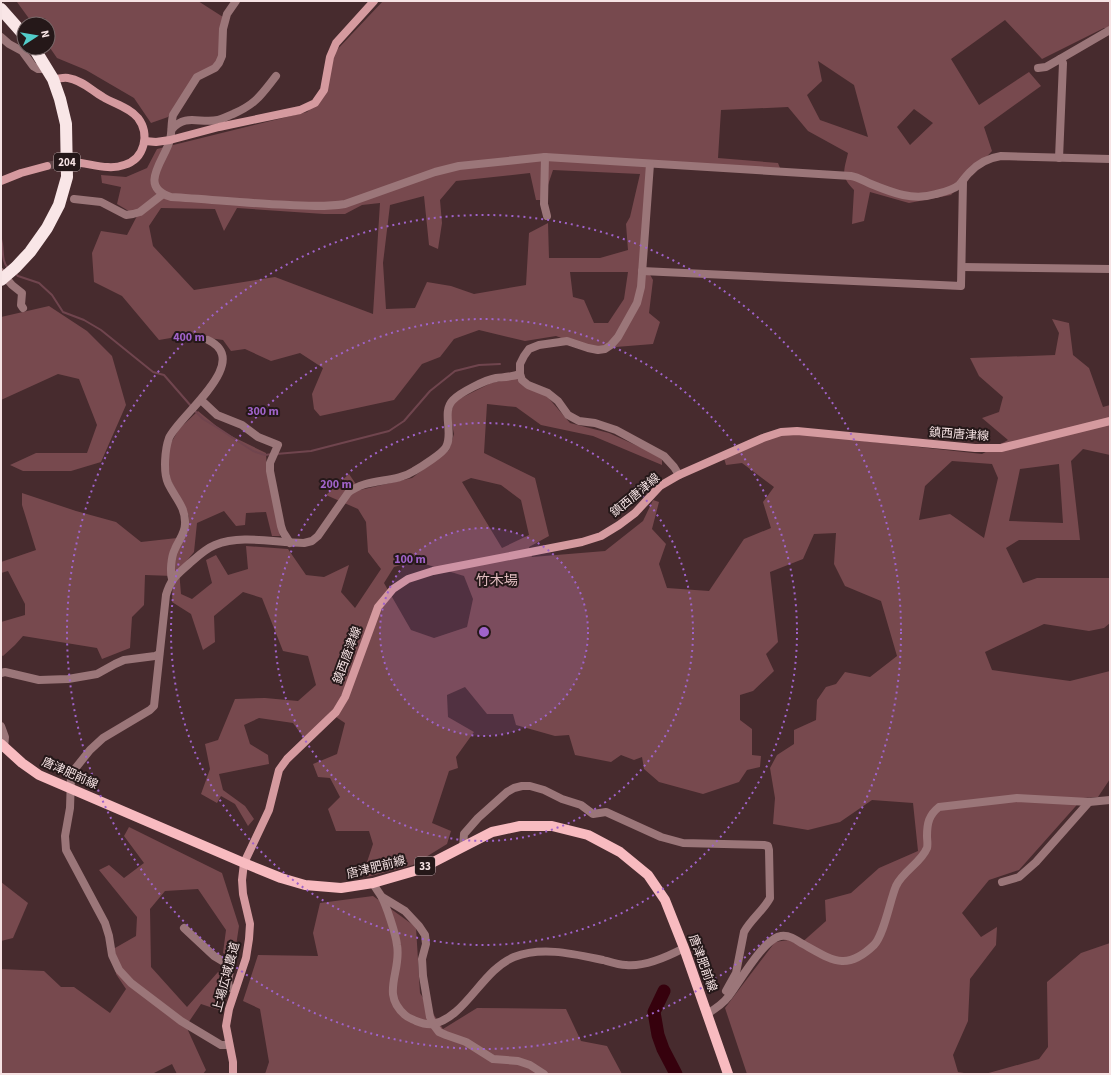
<svg xmlns="http://www.w3.org/2000/svg" width="1111" height="1075" font-family="'Source Sans 3','Noto Sans JP',sans-serif">
	<style>
		.green { fill: #77494e; fill-rule: evenodd }
		.lines { fill: none; stroke-linecap: round; stroke-linejoin: round }
		.stream { stroke: #70454e; stroke-width: 2 }
		.river { stroke: #36010d; stroke-width: 13 }
		.secondary-tunnel { stroke: #614749; stroke-width: 8; stroke-dasharray: 8 4; stroke-linecap: butt }
		.street { stroke: #9b7679; stroke-width: 8 }
		.secondary { stroke: #d59a9f; stroke-width: 8 }
		.primary { stroke: #f8bbc0; stroke-width: 10 }
		.highway { stroke: #f9e6e7; stroke-width: 12 }
		.ring { fill: none; stroke: #a063ca; stroke-width: 2; stroke-dasharray: 2 4 }
		.labels { text-anchor: middle; stroke-width: 4; stroke-linejoin: round; paint-order: stroke }
		.shield { fill: #251819; stroke: #b7a6a7; stroke-width: 1 }
		.shield-label { font-size: 11px; font-weight: bold; fill: #f6e3e4 }
		.street-label { font-size: 12px; fill: #f6e3e4; stroke: #251819 }
		.quarter-label { font-size: 14px; fill: #e1bcbf; stroke: #251819 }
		.centre { fill: #a063ca; stroke: #251819; stroke-width: 2 }
		.ring-label { font-size: 12px; text-anchor: middle; font-weight: bold; fill: #a063ca; stroke: #251819; stroke-width: 4; stroke-linejoin: round; paint-order: stroke }
	</style>
	<rect width="100%" height="100%" fill="#472b2e"/>
	<!-- green -->
	<g class="green">
		<polygon points="16,1 198,1 223,17 224,61 196,75 168,117 151,123 134,98 86,70 57,58 48,45 48,24 33,24 17,2"/>
		<path d="M383,1H1110V29L1104,28L1042,59L1005,20L951,59L979,105L1029,72L1041,86L984,127L992,151L951,195L909,203L870,192L864,221L852,224L854,190C840,176 844,171 848,153L808,131L788,107L721,110L718,158L778,163L780,168L753,172L650,162L642,260L653,280L649,313L660,322L653,344L591,349L556,336L525,341L479,330L454,339L440,357L422,364L394,400L320,416L314,409L312,394L323,368L300,353L271,361L245,349L231,351L223,340L188,335L159,340L122,296L94,282L92,253L101,231L127,235L137,216L117,204L121,187L102,183L101,175L126,177L147,168L157,149L307,112L324,95L334,53ZM818,61L854,85L868,137L820,120L807,95L822,81ZM914,109L933,123L910,145L897,127ZM553,170L640,174L630,217L626,224L628,250L600,258H549L548,223L529,233L526,285L474,294L451,286L427,282L415,308L386,309L383,263L390,205L424,196L429,245L438,249L442,223L440,200L456,181L530,173L536,200H543ZM380,203L373,314L275,277L194,290L153,246L149,226L161,208L215,209L224,231L237,208L324,214H345L362,205ZM570,272H628L624,299L608,323H594L584,300L573,297Z"/>
		<polygon points="49,306 87,331 112,356 126,405 101,462 71,471 23,471 10,465 36,453 87,453 97,425 79,379 58,374 1,400 1,317"/>
		<path d="M1052,319L1069,323L1073,355L1089,368L1103,407L1110,405V455L1083,449L1071,461L1080,540H1019L1006,548L1023,583L1037,578H1110V623L1104,628L1089,631L1044,624L985,652L992,670L1070,681L1110,671V779L1098,797L1083,798L1019,870L989,880L962,913L981,937L997,927L996,945L970,979L968,1021L953,1055L958,1072L970,1074H747L725,1008L775,942L788,940L799,945L826,921L825,900L851,893L879,868L918,851L913,803L872,800L840,822L808,830L773,824L775,798L770,768L777,755L794,744V730L816,720L817,700L826,687L836,684L845,672L870,677L897,656L881,601L845,586L834,564L836,533L814,534L803,559L770,572L778,642L766,654L774,671L753,691L740,695V720L752,729V755L761,756L760,767L747,770L739,782L703,794L659,782L644,769L642,757L634,760L621,755L611,762L575,755L569,735L555,736L516,725L513,714H487L465,687L447,695L448,717L474,732L456,757L458,768L449,771L432,823L451,831L447,844L413,865L367,877L364,871L373,844L369,831H336L328,809L340,797L330,778L318,777L313,764L337,754L345,723L333,715L304,738L293,723L259,718L244,725L250,744L268,755L269,764L219,774L223,790L245,806L254,819L248,826L235,804L221,796L217,803L201,794L210,769L205,744L218,740L235,699L265,698L298,701L316,685L308,656L283,651L262,598L243,592L214,616L215,642L203,650L191,614L172,602L173,576L145,575L144,605L132,617L130,648L102,659L97,648L23,636L15,645L3,656L1,655V622L25,615V604L8,571L1,573V562L36,550L22,505V493L76,511L116,522L141,542L186,537L189,516L170,479L167,450L179,429L198,411L225,433L266,453L267,472L280,536H272L266,512L246,513L245,525L236,526L224,511L197,523L194,552L179,570L181,594L192,599L212,583L206,560L216,555L228,575L248,569L246,546L288,549L306,575L324,577L349,565L341,592L355,608L381,569L368,552L366,522L358,509L326,495L349,474L360,490L412,478L449,450L454,434L450,415L455,401L491,383L516,378L526,388L546,395L570,423L609,433L662,457V465L593,436L541,425L516,407L487,404L484,453L535,478L549,536L529,547L532,557L605,551L643,521L653,500L659,502L652,529L666,544L659,564L667,588L709,591L744,539L771,528L763,502L774,487L742,463L726,465L724,458L775,436L801,434L982,454L1008,440L982,418L999,412L1003,397L979,376L970,358L1055,355L1059,333ZM952,461L992,464L998,478L984,538L950,514L919,520L925,486ZM1059,464L1063,523L1009,521L1020,469ZM471,478L501,485L521,500L529,535L502,548L462,482ZM415,561L464,576L473,599L467,627L434,638L411,630L384,583L394,567Z"/>
		<polygon points="129,827 222,873 239,926 234,959 223,953 226,930 198,889 165,891 150,909 151,967 187,1007 218,972 230,982 222,1011 201,1004 186,1026 206,1070 203,1074 177,1074 172,1064 152,1074 1,1074 1,969 44,971 61,987 74,987 110,1013 126,989 116,974 115,948 136,936 137,917 99,870 109,865 124,878 144,863 124,836"/>
		<polygon points="1,882 28,903 13,938 1,941"/>
		<polygon points="373,896 416,927 420,993 443,1029 477,1008 566,1009 581,1041 607,1046 622,1074 265,1074 269,1062 260,1009 243,1001 258,955 318,956 313,933 320,903"/>
		<polygon points="1110,943 1110,1074 985,1074 1039,1059 1048,1047 1047,982 1081,953"/>
	</g>
	<g class="lines">
		<!-- stream -->
		<g class="stream">
			<path d="M1,239C4,249 1,261 8,268"/>
			<polyline points="15,273 18,276 39,283 52,295 63,312 84,320 101,330 153,372 164,375 191,406"/>
			<polyline points="194,410 203,419 218,428 253,451 265,455 272,454"/>
			<polyline points="276,454 311,451 389,431 404,421 430,391 455,371 479,365 500,364"/>
		</g>
		<!-- river -->
		<polyline class="river" points="664,991 654,1012 658,1035 663,1049 676,1074"/>
		<!-- secondary-tunnel -->
		<polyline class="secondary-tunnel" points="47,166 63,163 81,163"/>
		<!-- street -->
		<g class="street">
			<path d="M236,1L227,14L223,29L222,56L219,63L215,68L197,77L173,115C171,123 172,132 170,140C165,159 137,187 171,197C204,199 236,202 269,204C294,205 320,208 345,204L435,172L459,166L545,157L851,176C858,177 864,181 871,184C893,193 913,201 936,194C944,192 953,190 959,185C963,181 965,177 969,173C978,163 988,158 1001,156L1110,159"/>
			<polyline points="1,37 9,44 22,51 33,66 38,69 47,69"/>
			<polyline points="1060,59 1110,30"/>
			<polyline points="1038,68 1046,67 1060,59 1063,63 1059,158"/>
			<path d="M172,129C186,113 200,124 218,120C223,119 228,116 233,114C256,104 261,95 276,76"/>
			<polyline points="545,157 544,204 547,216"/>
			<polyline points="650,164 641,287 637,303 618,337 611,345 605,349 598,350 588,348 567,341 539,345 529,349 524,356 520,364 520,374 522,380 528,385 548,393 558,401 568,415 579,421 595,423 616,430 664,456 674,467 679,475"/>
			<polyline points="74,199 101,202 126,215 133,214 140,212 163,194"/>
			<polyline points="962,267 1110,269"/>
			<polyline points="642,271 961,286 963,181"/>
			<polyline points="1,272 12,285 22,293 21,305 23,308"/>
			<polyline points="201,400 217,415 242,425 258,437 278,445 270,463 270,471 281,526 283,532 290,543"/>
			<path d="M172,579C170,572 171,557 175,549C178,541 185,534 185,524C186,507 175,498 168,483C163,472 165,449 169,438C178,416 254,362 208,340"/>
			<polyline points="1,673 5,672 39,680 68,679 97,674 115,664 124,660 155,656 159,654"/>
			<polyline points="1,726 5,737 4,748"/>
			<path d="M463,847L464,834L478,818L507,792L514,788L522,786H530L544,790L562,799L581,805L593,814L606,812L661,837L683,843L764,845L768,846L769,850L770,898C763,911 751,919 744,932L736,973L726,991"/>
			<polyline points="1002,882 1019,877 1036,862 1089,802"/>
			<path d="M373,883C375,888 379,892 381,896C386,904 396,935 397,945C402,971 380,994 405,1015C408,1018 412,1019 416,1021C421,1023 427,1025 433,1024C466,1017 482,970 514,957C542,946 574,954 603,960C610,962 619,965 626,965C645,967 667,957 684,948"/>
			<polyline points="382,897 405,911 419,926 425,935 426,944 422,959 423,976 430,1017 433,1024 439,1032 446,1035 466,1042 493,1059 518,1061 530,1065 544,1074"/>
			<path d="M184,928L214,956L229,965C232,973 226,980 229,987L235,990"/>
			<path d="M707,1014C715,1009 723,1004 728,997C739,983 764,938 781,936C789,935 795,939 801,943C831,959 845,973 874,945C884,935 890,900 896,886C903,871 921,863 927,848C928,844 927,840 927,836C927,823 929,815 939,807L1017,798L1089,802L1110,800"/>
			<path d="M229,1045H221L181,1021L131,983L119,970L112,955L109,936L105,923L66,850L65,836L70,808L71,777L74,770L90,750L103,738L150,710L154,706L166,595C171,578 177,575 190,563C197,557 205,549 215,545C242,534 275,543 304,543L312,541L318,536L348,493C367,477 394,484 414,471C421,467 443,453 446,447C454,433 441,412 453,400C461,392 485,380 496,378C504,377 512,377 520,374"/>
		</g>
		<!-- secondary -->
		<g class="secondary">
			<path d="M53,79C58,79 64,77 68,78C82,80 92,91 103,97C114,104 129,107 138,118C150,134 145,159 124,165C111,170 95,165 81,163"/>
			<polyline points="145,141 156,142 170,140 219,127 300,110 315,103 324,90 330,57 336,43 374,1"/>
			<polyline points="1,181 21,173 47,166"/>
			<polyline points="233,1074 233,1062 226,1026 229,1009 246,958 249,939 250,924 243,894 242,880 244,863 269,810 279,770 287,759 336,712 345,697 378,607 393,589 408,579 433,571 582,542 601,536 619,525 635,513 660,486 679,475 763,438 781,432 797,431 975,448 1001,448 1110,421"/>
		</g>
		<!-- primary -->
		<polyline class="primary" points="1,744 22,763 39,775 244,863 281,878 305,885 341,888 373,883 418,870 492,832 520,826 552,826 588,835 620,852 648,875 665,900 684,948 728,1074"/>
		<!-- highway -->
		<g class="highway">
			<polyline points="1,9 24,35"/>
			<polyline points="1,280 16,267 30,252 47,228 59,205 67,177 66,124 60,99 53,79 34,48"/>
		</g>
	</g>
	<!-- distance rings -->
	<circle cx="484" cy="632" r="104" fill="#a063ca" fill-opacity=".12"/>
	<g class="ring">
		<circle cx="484" cy="632" r="104"/>
		<circle cx="484" cy="632" r="209"/>
		<circle cx="484" cy="632" r="313"/>
		<circle cx="484" cy="632" r="417"/>
	</g>
	<g class="labels">
		<!-- shield labels -->
		<g class="shield">
			<rect x="54" y="153" width="26" height="18" rx="3"/>
			<rect x="415" y="857" width="20" height="18" rx="3"/>
		</g>
		<g class="shield-label">
			<text x="67" y="166">204</text>
			<text x="425" y="870">33</text>
		</g>
		<!-- street labels -->
		<g class="street-label">
			<text transform="translate(959 434) rotate(4)" y="4">鎮西唐津線</text>
			<text transform="translate(635 495) rotate(-40)" y="4">鎮西唐津線</text>
			<text transform="translate(347 655) rotate(-70)" y="4">鎮西唐津線</text>
			<text transform="translate(70 773) rotate(24)" y="4">唐津肥前線</text>
			<text transform="translate(376 867) rotate(-14)" y="4">唐津肥前線</text>
			<text transform="translate(703 963) rotate(70)" y="4">唐津肥前線</text>
			<text transform="translate(226 977) rotate(-75)" y="4">上場広域農道</text>
		</g>
		<!-- quarter labels -->
		<g class="quarter-label">
			<text x="497" y="585">竹木場</text>
		</g>
	</g>
	<circle cx="484" cy="632" r="6" class="centre"/>
	<g class="ring-label">
		<text x="189" y="341">400 m</text>
		<text x="263" y="415">300 m</text>
		<text x="336" y="488">200 m</text>
		<text x="410" y="563">100 m</text>
	</g>
	<!-- border -->
	<rect width="1111" height="1075" fill="none" stroke="#f6e3e4" stroke-width="4"/>
	<!-- north arrow -->
	<g transform="translate(36 36) rotate(78)"><circle r="19" fill="#251819" stroke="#79696a"/>
	<path d="M0-3L7 15L0 10L-7 15Z" fill="#53cdca"/>
	<text y="-6" font-size="11" font-weight="bold" text-anchor="middle" fill="#f6e3e4">N</text>
	</g>
</svg>
